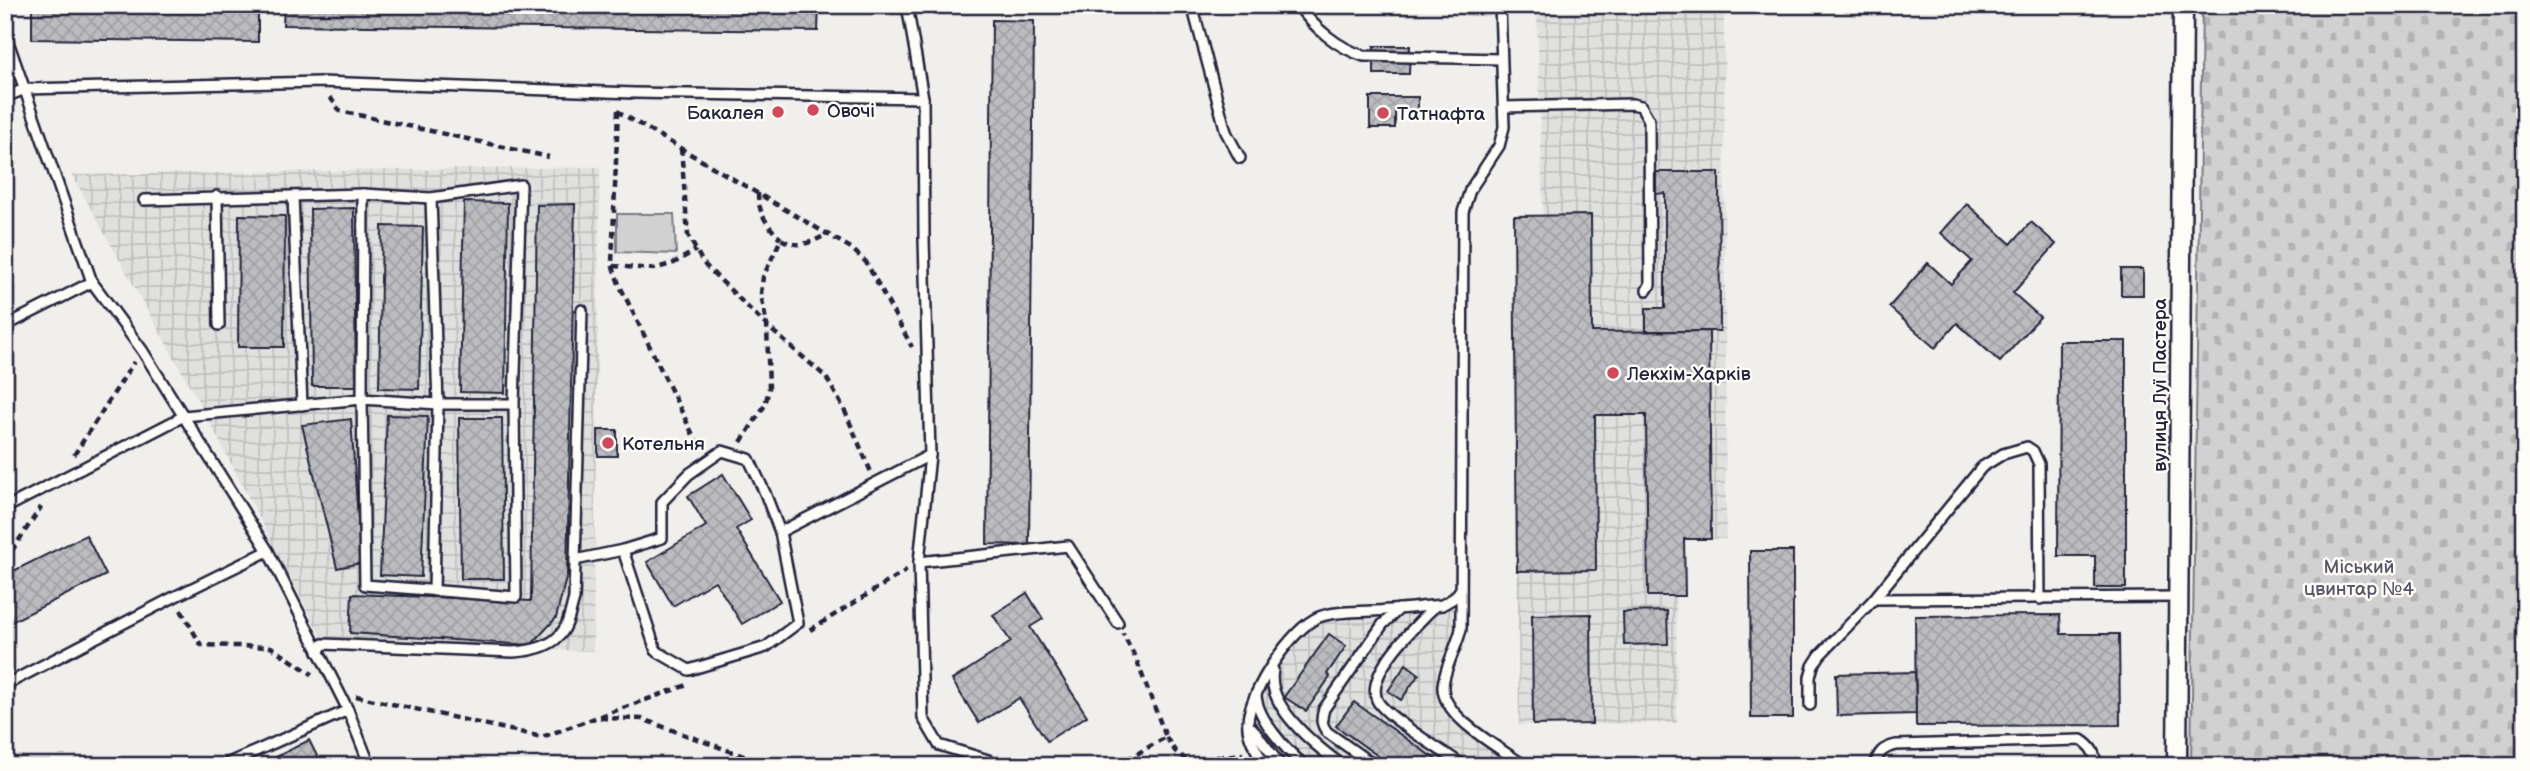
<svg xmlns="http://www.w3.org/2000/svg" width="2530" height="771" font-family="'Balsamiq Sans',sans-serif">
	<style>
		.industrial { fill: url(#industrial-grid) }
		.grass { fill: #d2d1d1; stroke: #7a7a86; stroke-width: 2 }
		.cemetery { fill: url(#cemetery-stones); stroke: #7a7a86; stroke-width: 2 }
		.building { fill: url(#building-cross-hatch); stroke: #22223b; stroke-width: 2 }
		.lines { fill: none; stroke-linecap: round; stroke-linejoin: round }
		.service-casing { stroke: #22223b; stroke-width: 14 }
		.minor-casing { stroke: #22223b; stroke-width: 23 }
		.path { stroke: #22223b; stroke-width: 4.5; stroke-dasharray: 7 5; stroke-linecap: butt }
		.service { stroke: #fdfcf7; stroke-width: 9 }
		.minor { stroke: #fdfcf7; stroke-width: 18 }
		.poi-dot { fill: #d1495b; stroke: #fdfcf7; stroke-width: 2.5 }
		.labels { text-anchor: middle; stroke-width: 5; stroke-linejoin: round; paint-order: stroke }
		.poi-label { font-size: 19px; fill: #22223b; stroke: #fdfcf7; text-anchor: start }
		.street-label { font-size: 19px; fill: #22223b; stroke: #fdfcf7 }
		.park-label { font-size: 19px; fill: #575768; stroke: #fdfcf7 }
	</style>
	<defs>
		<pattern id="industrial-grid" width="8" height="8" patternUnits="userSpaceOnUse" patternTransform="scale(1.75)"><rect width="8" height="8" fill="#e0e0df"/><path d="M0 4h8M4 0v8" fill="none" stroke="#c0c0c0"/></pattern>
		<pattern id="cemetery-stones" width="16" height="16" patternUnits="userSpaceOnUse" patternTransform="scale(1.75)"><rect width="16" height="16" fill="#d2d1d1"/><path d="M2 7V4a2 2 0 0 1 4 0v3zM10 15v-3a2 2 0 0 1 4 0v3z" fill="#b4b3b4"/></pattern>
		<pattern id="building-cross-hatch" width="8" height="8" patternUnits="userSpaceOnUse" patternTransform="scale(1.75)"><rect width="8" height="8" fill="#bcbcc0"/><path d="M0 0l8 8M0 8l8-8" fill="none" stroke="#a1a1a6"/></pattern>
	</defs>
	<rect width="100%" height="100%" fill="#f0efec"/>
	<filter id="ink" filterUnits="userSpaceOnUse"><feTurbulence type="fractalNoise" baseFrequency=".0143" numOctaves="2"/><feDisplacementMap in="SourceGraphic" scale="14" xChannelSelector="R" yChannelSelector="G"/><feConvolveMatrix kernelMatrix="1 2 1 2 8 2 1 2 1" color-interpolation-filters="sRGB"/></filter>
	<g filter="url(#ink)">
		<!-- industrial -->
		<g class="industrial">
			<polygon points="1537,13 1724,13 1726,539 1684,539 1676,596 1677,723 1519,725 1514,216 1543,215"/>
			<polygon points="600,167 593,651 324,642 201,406 72,175"/>
			<polygon points="1462,587 1461,629 1443,684 1449,708 1525,766 1265,766 1249,735 1256,693 1285,646 1319,617 1442,605"/>
		</g>
		<!-- grass -->
		<polygon class="grass" points="617,214 674,214 676,254 617,252"/>
		<!-- cemetery -->
		<polygon class="cemetery" points="2202,5 2525,5 2525,766 2191,766"/>
		<!-- building -->
		<g class="building">
			<polygon points="32,5 258,5 258,42 32,39"/>
			<polygon points="284,5 819,5 818,31 283,25"/>
			<polygon points="992,20 1034,21 1029,545 987,544"/>
			<polygon points="1374,46 1410,46 1409,74 1374,74"/>
			<polygon points="1370,97 1418,97 1418,110 1395,111 1395,128 1370,128"/>
			<polygon points="1656,172 1719,172 1720,331 1646,331 1646,308 1665,308 1665,193 1656,194"/>
			<polygon points="464,202 508,203 505,393 460,392"/>
			<polygon points="575,204 567,574 556,618 531,645 350,633 352,594 531,601 537,205"/>
			<polygon points="1967,204 2011,244 2031,222 2056,244 2013,293 2040,317 2000,362 1957,323 1935,348 1889,307 1928,263 1951,284 1972,261 1941,233"/>
			<polygon points="354,208 356,386 312,386 310,209"/>
			<polygon points="239,215 285,216 284,347 238,347"/>
			<polygon points="1591,215 1592,332 1709,331 1711,539 1684,539 1685,596 1648,596 1646,415 1595,415 1596,570 1517,571 1514,216"/>
			<polygon points="382,226 423,227 419,389 379,388"/>
			<rect x="2121" y="269" width="22" height="26"/>
			<polygon points="2059,341 2126,341 2126,588 2095,588 2095,556 2058,556"/>
			<polygon points="387,415 428,416 421,577 380,575"/>
			<polygon points="459,418 502,418 504,579 461,579"/>
			<polygon points="351,419 361,563 337,568 302,425"/>
			<rect x="598" y="430" width="19" height="26"/>
			<polygon points="723,474 751,520 736,529 780,601 742,624 715,581 673,606 647,562 706,526 688,496"/>
			<polygon points="86,535 106,575 5,625 5,575"/>
			<polygon points="1750,551 1793,551 1793,718 1751,718"/>
			<polygon points="1027,593 1043,619 1030,627 1087,716 1047,741 1019,698 979,723 952,680 1011,642 993,615"/>
			<polygon points="1667,611 1668,644 1624,645 1623,612"/>
			<polygon points="1591,614 1592,724 1533,725 1532,615"/>
			<polygon points="2060,615 2061,634 2119,634 2120,725 1916,726 1915,616"/>
			<polygon points="1329,634 1346,646 1327,674 1330,677 1306,711 1284,697"/>
			<polygon points="1406,664 1419,674 1401,700 1388,691"/>
			<polygon points="1915,672 1916,714 1837,716 1836,674"/>
			<polygon points="1354,702 1445,766 1392,766 1336,726"/>
			<polygon points="309,740 322,766 259,766"/>
		</g>
		<g class="lines">
			<defs>
				<g id="service">
					<polyline points="907,5 923,98"/>
					<polyline points="1192,5 1226,132 1240,158"/>
					<path d="M1298,5C1314,28 1338,48 1364,56L1501,59"/>
					<path d="M1500,5L1504,127L1499,146L1470,190L1463,212L1461,629C1457,647 1444,669 1443,686C1441,717 1502,749 1525,766"/>
					<polyline points="5,33 92,282 142,350 268,551 348,710 370,766"/>
					<polyline points="5,97 25,89 320,82 634,93 923,98 924,239 930,455 780,532 765,493 749,459 722,451 689,474 662,502 662,538 623,550 575,560"/>
					<polyline points="1504,107 1632,104 1641,106 1649,120 1650,285 1647,290"/>
					<polyline points="217,196 219,325"/>
					<polyline points="293,196 302,405"/>
					<polyline points="431,198 438,404 434,591"/>
					<polyline points="144,200 363,194"/>
					<polyline points="5,326 92,282"/>
					<polyline points="930,455 919,562 1068,546 1118,623"/>
					<polyline points="5,508 184,416 362,399 438,404 514,404 521,185 431,198 363,194 362,399 365,585 516,597 514,404"/>
					<polyline points="623,550 656,651 689,670 766,647 798,623 780,532"/>
					<polyline points="919,562 923,718 939,745 988,760 993,766"/>
					<polyline points="1874,599 1982,467 2003,454 2027,447 2033,451 2039,464 2040,599"/>
					<path d="M1435,606C1418,624 1365,672 1377,700C1384,716 1446,753 1464,766"/>
					<path d="M318,652L323,644L513,652C530,651 553,647 563,631C569,623 571,608 574,599L582,310"/>
					<path d="M1273,670C1265,707 1317,747 1343,766"/>
					<polyline points="5,685 174,597 268,551"/>
					<path d="M1256,695C1257,719 1287,751 1305,766"/>
					<polyline points="1810,705 1810,677 1813,666 1820,655 1874,599 2179,597"/>
					<polyline points="1252,728 1281,766"/>
					<polyline points="222,766 348,710"/>
					<path d="M1265,766C1258,752 1246,737 1248,721C1250,692 1291,628 1319,617C1334,611 1355,612 1372,611C1395,610 1418,607 1442,605L1454,598L1461,589"/>
					<path d="M1375,766L1327,732C1321,724 1321,719 1324,709L1383,624L1399,609"/>
					<path d="M1875,766C1878,752 1883,748 1896,745L2081,740C2092,747 2095,753 2096,766"/>
				</g>
				<polyline id="minor" points="2177,766 2183,5"/>
			</defs>
			<!-- service casing -->
			<use href="#service" class="service-casing"/>
			<!-- minor casing -->
			<use href="#minor" class="minor-casing"/>
			<!-- path -->
			<g class="path">
				<polyline points="330,97 340,111 549,157"/>
				<polyline points="618,110 612,264 619,284 700,449"/>
				<polyline points="617,111 851,248 866,262 912,347"/>
				<polyline points="681,148 688,235 703,263 767,326 826,377 844,409 871,472"/>
				<path d="M758,193C758,212 767,226 781,239"/>
				<polyline points="613,266 654,269 674,263 696,250"/>
				<path d="M741,442L765,405L769,389L767,326L761,294L763,277L781,239C798,249 811,243 827,234"/>
				<polyline points="74,455 134,362"/>
				<polyline points="5,561 41,507"/>
				<polyline points="181,610 201,645 271,647 312,674"/>
				<polyline points="810,630 907,570"/>
				<polyline points="356,696 542,737 687,685"/>
				<polyline points="600,718 642,719 749,758 791,766"/>
				<polyline points="1166,737 1175,751 1194,766"/>
				<polyline points="1116,766 1166,737 1136,659 1123,633"/>
				<polyline points="1209,766 1217,757 1243,754"/>
			</g>
			<!-- service -->
			<use href="#service" class="service"/>
			<!-- minor -->
			<use href="#minor" class="minor"/>
		</g>
	</g>
	<!-- markers -->
	<g class="poi-dot">
		<circle cx="813" cy="110" r="7"/>
		<circle cx="778" cy="112" r="7"/>
		<circle cx="1383" cy="113" r="7"/>
		<circle cx="1613" cy="373" r="7"/>
		<circle cx="608" cy="443" r="7"/>
	</g>
	<g class="labels">
		<!-- poi labels -->
		<g class="poi-label">
			<text x="827" y="117">Овочі</text>
			<text x="764" y="119" text-anchor="end">Бакалея</text>
			<text x="1397" y="120">Татнафта</text>
			<text x="1627" y="380">Лекхім-Харків</text>
			<text x="622" y="450">Котельня</text>
		</g>
		<!-- street labels -->
		<g class="street-label">
			<text transform="translate(2159 385) rotate(-90)" y="7">вулиця Луї Пастера</text>
		</g>
		<!-- park labels -->
		<g class="park-label">
			<text x="2359" y="573">Міський<tspan x="2359" dy="22">цвинтар №4</tspan></text>
		</g>
	</g>
	<!-- margin -->
	<rect width="2530" height="771" fill="none" stroke="#fdfcf7" stroke-width="28"/>
	<rect x="14" y="14" width="2502" height="743" fill="none" stroke="#22223b" stroke-width="2.5" filter="url(#ink)"/>
</svg>
